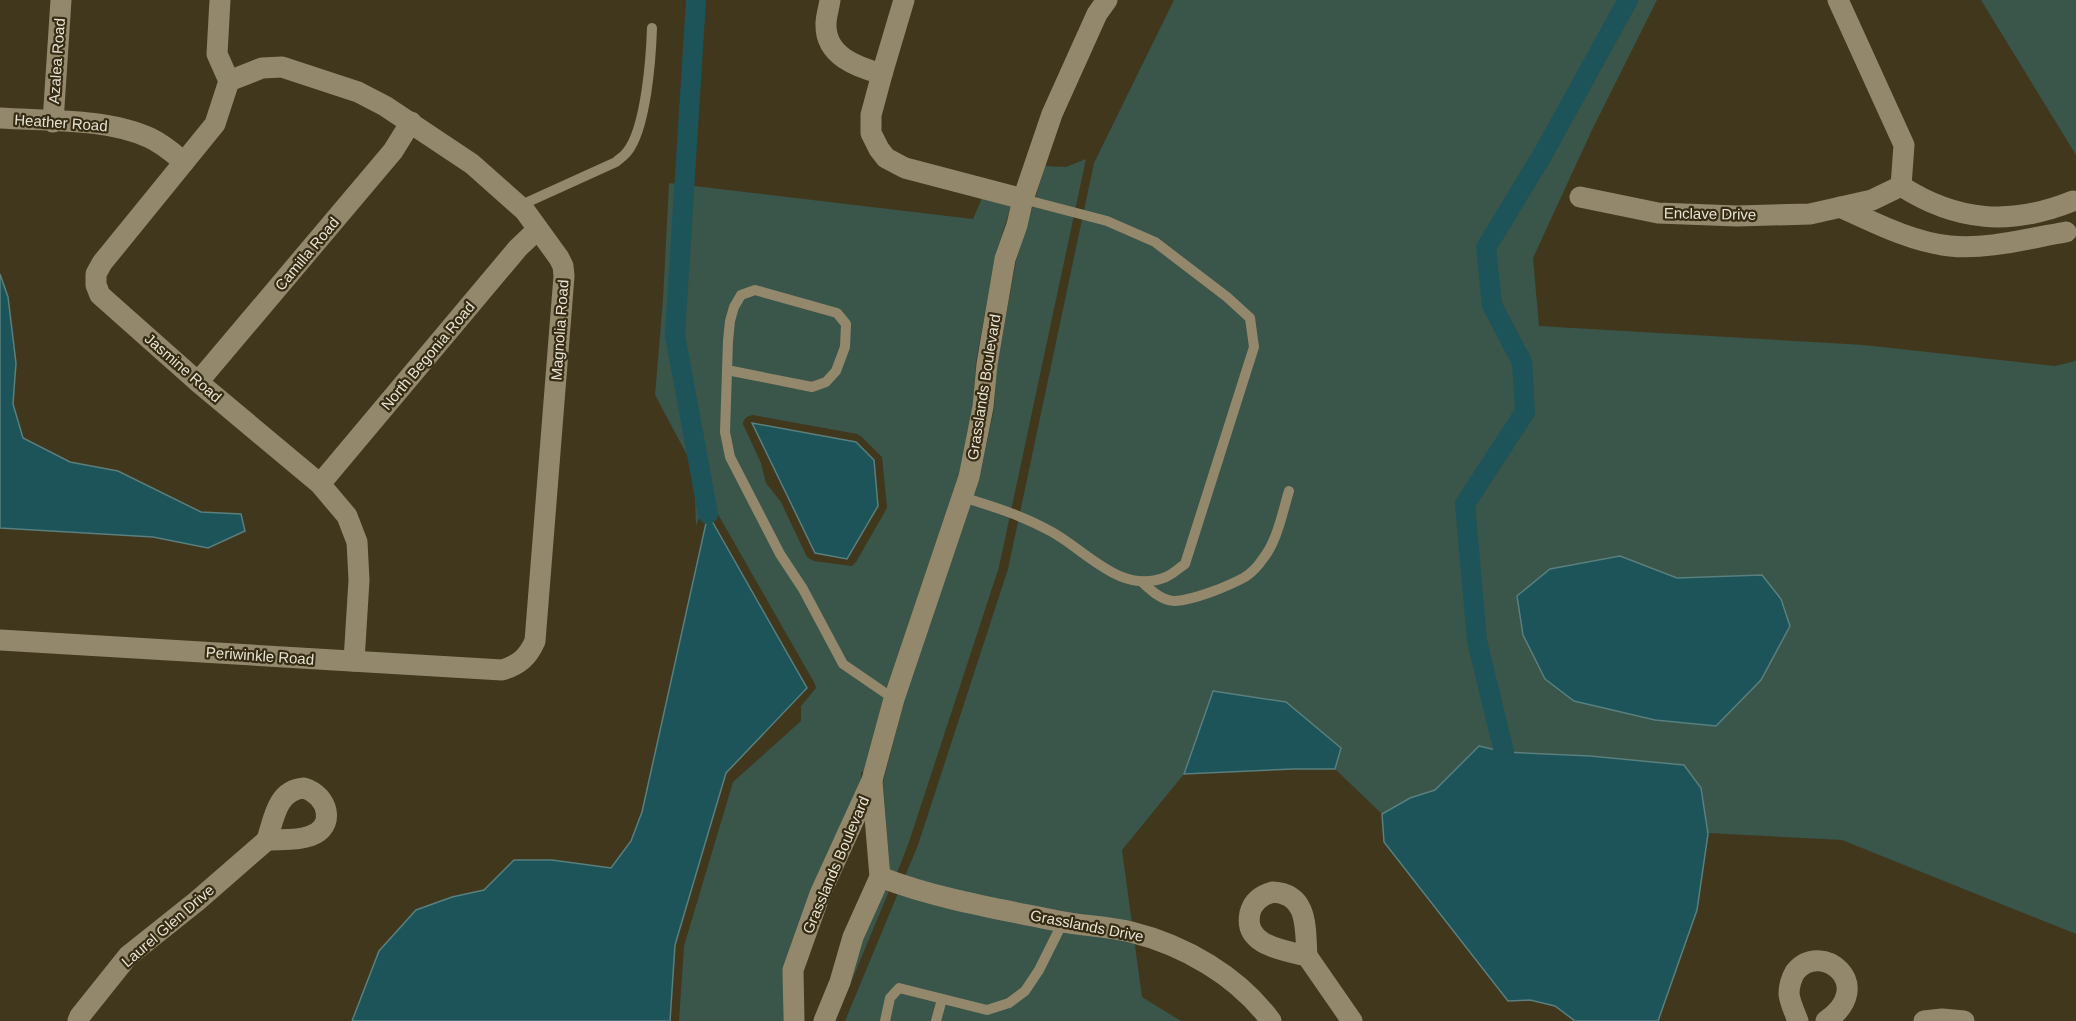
<svg xmlns="http://www.w3.org/2000/svg" width="2076" height="1021" font-family="Helvetica,sans-serif">
	<style>
		.green { fill: #3a5549; fill-rule: evenodd }
		.water { fill: #1c5459; stroke: #597f7e; stroke-width: 1.5 }
		.lines { fill: none; stroke-linecap: round; stroke-linejoin: round }
		.canal { stroke: #1c5459; stroke-width: 20 }
		.lane { stroke: #93886c; stroke-width: 10 }
		.street { stroke: #93886c; stroke-width: 21 }
		.labels { text-anchor: middle; stroke-width: 4.5; stroke-linejoin: round; paint-order: stroke }
		.street-label { font-size: 15px; fill: #e8e3d4; stroke: #362c13 }
	</style>
	<rect width="100%" height="100%" fill="#40371d"/>
	<!-- green -->
	<g class="green">
		<polygon points="1174,0 1657,0 1592,130 1533,258 1539,326 1864,345 2055,366 2076,361 2076,934 1842,840 1708,833 1701,789 1479,746 1435,790 1410,798 1382,814 1335,769 1341,748 1213,691 1184,774 1122,850 1142,997 1181,1021 845,1021 918,845 1008,569 1094,163"/>
		<polygon points="1981,0 2076,0 2076,155"/>
		<polygon points="1086,159 999,567 909,842 897,873 890,871 883,782 904,701 979,479 994,409 997,365 1016,261 1045,166 1066,167"/>
		<path d="M669,183L973,219L982,198L1011,206L995,257L976,362L973,406L959,475L884,696L864,772H861V779L783,967V1021H679L684,946L733,782L801,721V706L816,688L815,684L715,509L707,507L702,509L696,526L694,468L655,395L663,299ZM753,415L857,434L862,437L882,457L887,508L856,562L852,566L814,561L807,557L781,502L766,483L761,463L743,424C744,418 747,416 753,415Z"/>
		<polygon points="886,889 889,891 835,1021 849,985 863,940"/>
	</g>
	<!-- water -->
	<g class="water">
		<polygon points="0,274 8,297 16,363 13,404 23,438 70,462 118,471 201,512 241,514 245,531 208,548 153,537 0,528"/>
		<polygon points="752,423 856,442 874,460 878,506 847,559 815,553"/>
		<polygon points="708,514 807,688 726,773 675,945 670,1021 352,1021 379,951 416,910 452,897 484,890 514,860 552,860 611,868 631,841 642,812"/>
		<polygon points="1620,556 1677,578 1762,575 1781,599 1790,626 1761,680 1716,726 1655,720 1574,701 1545,679 1523,635 1517,596 1550,569"/>
		<polygon points="1213,691 1286,702 1341,748 1335,769 1293,769 1184,774"/>
		<polygon points="1479,746 1505,752 1590,756 1684,765 1701,788 1708,834 1697,910 1658,1021 1575,1021 1555,1006 1530,1000 1508,1001 1384,842 1382,814 1410,798 1435,790"/>
	</g>
	<g class="lines">
		<!-- canal -->
		<g class="canal">
			<polyline points="696,0 675,335 708,514"/>
			<polyline points="1504,752 1477,641 1465,504 1525,412 1522,362 1492,305 1486,248 1543,154 1628,0"/>
		</g>
		<!-- lane -->
		<g class="lane">
			<path d="M519,206L616,162C619,159 624,156 627,152C646,129 651,58 652,28"/>
			<polyline points="727,370 812,387 826,382 836,371 845,347 846,324 837,313 755,290 741,295 734,307 730,321 728,341 725,432 730,457 780,554 803,589 843,664 894,699"/>
			<path d="M962,497C992,506 1024,516 1052,532C1088,552 1121,595 1166,577C1173,574 1179,568 1185,564L1254,347L1250,318L1227,297L1155,242L1107,221L1023,199"/>
			<path d="M1143,583C1152,591 1162,601 1175,601C1194,600 1229,586 1245,577C1251,573 1258,566 1262,560C1277,542 1282,514 1289,491"/>
			<polyline points="885,1021 890,998 899,988 987,1010 1009,1003 1025,991 1039,970 1063,922"/>
			<polyline points="936,1021 942,999"/>
		</g>
		<!-- street -->
		<g class="street">
			<polyline points="220,0 217,54 229,81"/>
			<path d="M830,0C829,8 826,16 826,24C825,56 857,67 882,74L904,0"/>
			<path d="M1838,0L1904,145L1901,186C1957,222 2011,226 2073,201"/>
			<polyline points="882,74 871,115 871,133 879,149 886,158 905,168 1023,199"/>
			<polyline points="229,81 215,124 102,263 96,274 96,285 100,295 198,382 320,484 347,516 357,542 359,580 354,661"/>
			<path d="M0,118C46,121 108,118 150,138C163,144 173,153 184,162"/>
			<polyline points="53,122 61,0"/>
			<polyline points="1580,197 1658,213 1737,216 1810,214 1872,200 1901,186"/>
			<path d="M1840,207C1875,223 1912,242 1950,246C1988,250 2029,238 2066,232"/>
			<polyline points="198,382 393,151 411,122"/>
			<polyline points="320,484 518,248 538,229"/>
			<path d="M0,640L502,670C519,665 528,657 535,641L564,276L563,266L559,258L525,211L472,164L385,106L358,92L282,67L262,68L229,81"/>
			<path d="M304,788C328,795 337,827 310,836C297,841 281,839 267,840C274,818 277,790 304,788Z"/>
			<path d="M880,877C937,899 999,909 1058,921C1082,926 1107,926 1131,932C1184,945 1238,976 1271,1021"/>
			<path d="M1273,892C1309,894 1305,929 1307,956C1284,950 1243,946 1250,913C1253,901 1262,895 1273,892Z"/>
			<polyline points="1307,956 1352,1021"/>
			<polyline points="78,1021 80,1016 128,956 197,901 267,840"/>
			<polyline points="794,1021 793,970 820,894 872,780 894,699 969,477 983,407 987,364 1005,259 1017,225 1023,199 1052,114 1097,14 1107,0"/>
			<polyline points="824,1021 840,982 853,937 880,877 872,781"/>
			<path d="M1798,1021C1795,1013 1790,1003 1789,994C1789,987 1791,979 1795,972C1821,939 1878,985 1826,1021"/>
			<polyline points="1924,1021 1942,1019 1964,1021"/>
		</g>
	</g>
	<g class="labels">
		<!-- street labels -->
		<g class="street-label">
			<text transform="translate(57 61) rotate(-86)" y="5">Azalea Road</text>
			<text transform="translate(61 123) rotate(4)" y="5">Heather Road</text>
			<text transform="translate(1710 214) rotate(1)" y="5">Enclave Drive</text>
			<text transform="translate(307 254) rotate(-50)" y="5">Camilla Road</text>
			<text transform="translate(560 330) rotate(-86)" y="5">Magnolia Road</text>
			<text transform="translate(428 356) rotate(-50)" y="5">North Begonia Road</text>
			<text transform="translate(183 368) rotate(41)" y="5">Jasmine Road</text>
			<text transform="translate(984 387) rotate(-81)" y="5">Grasslands Boulevard</text>
			<text transform="translate(260 656) rotate(4)" y="5">Periwinkle Road</text>
			<text transform="translate(836 865) rotate(-67)" y="5">Grasslands Boulevard</text>
			<text transform="translate(168 926) rotate(-41)" y="5">Laurel Glen Drive</text>
			<text transform="translate(1087 926) rotate(11)" y="5">Grasslands Drive</text>
		</g>
	</g>
</svg>
